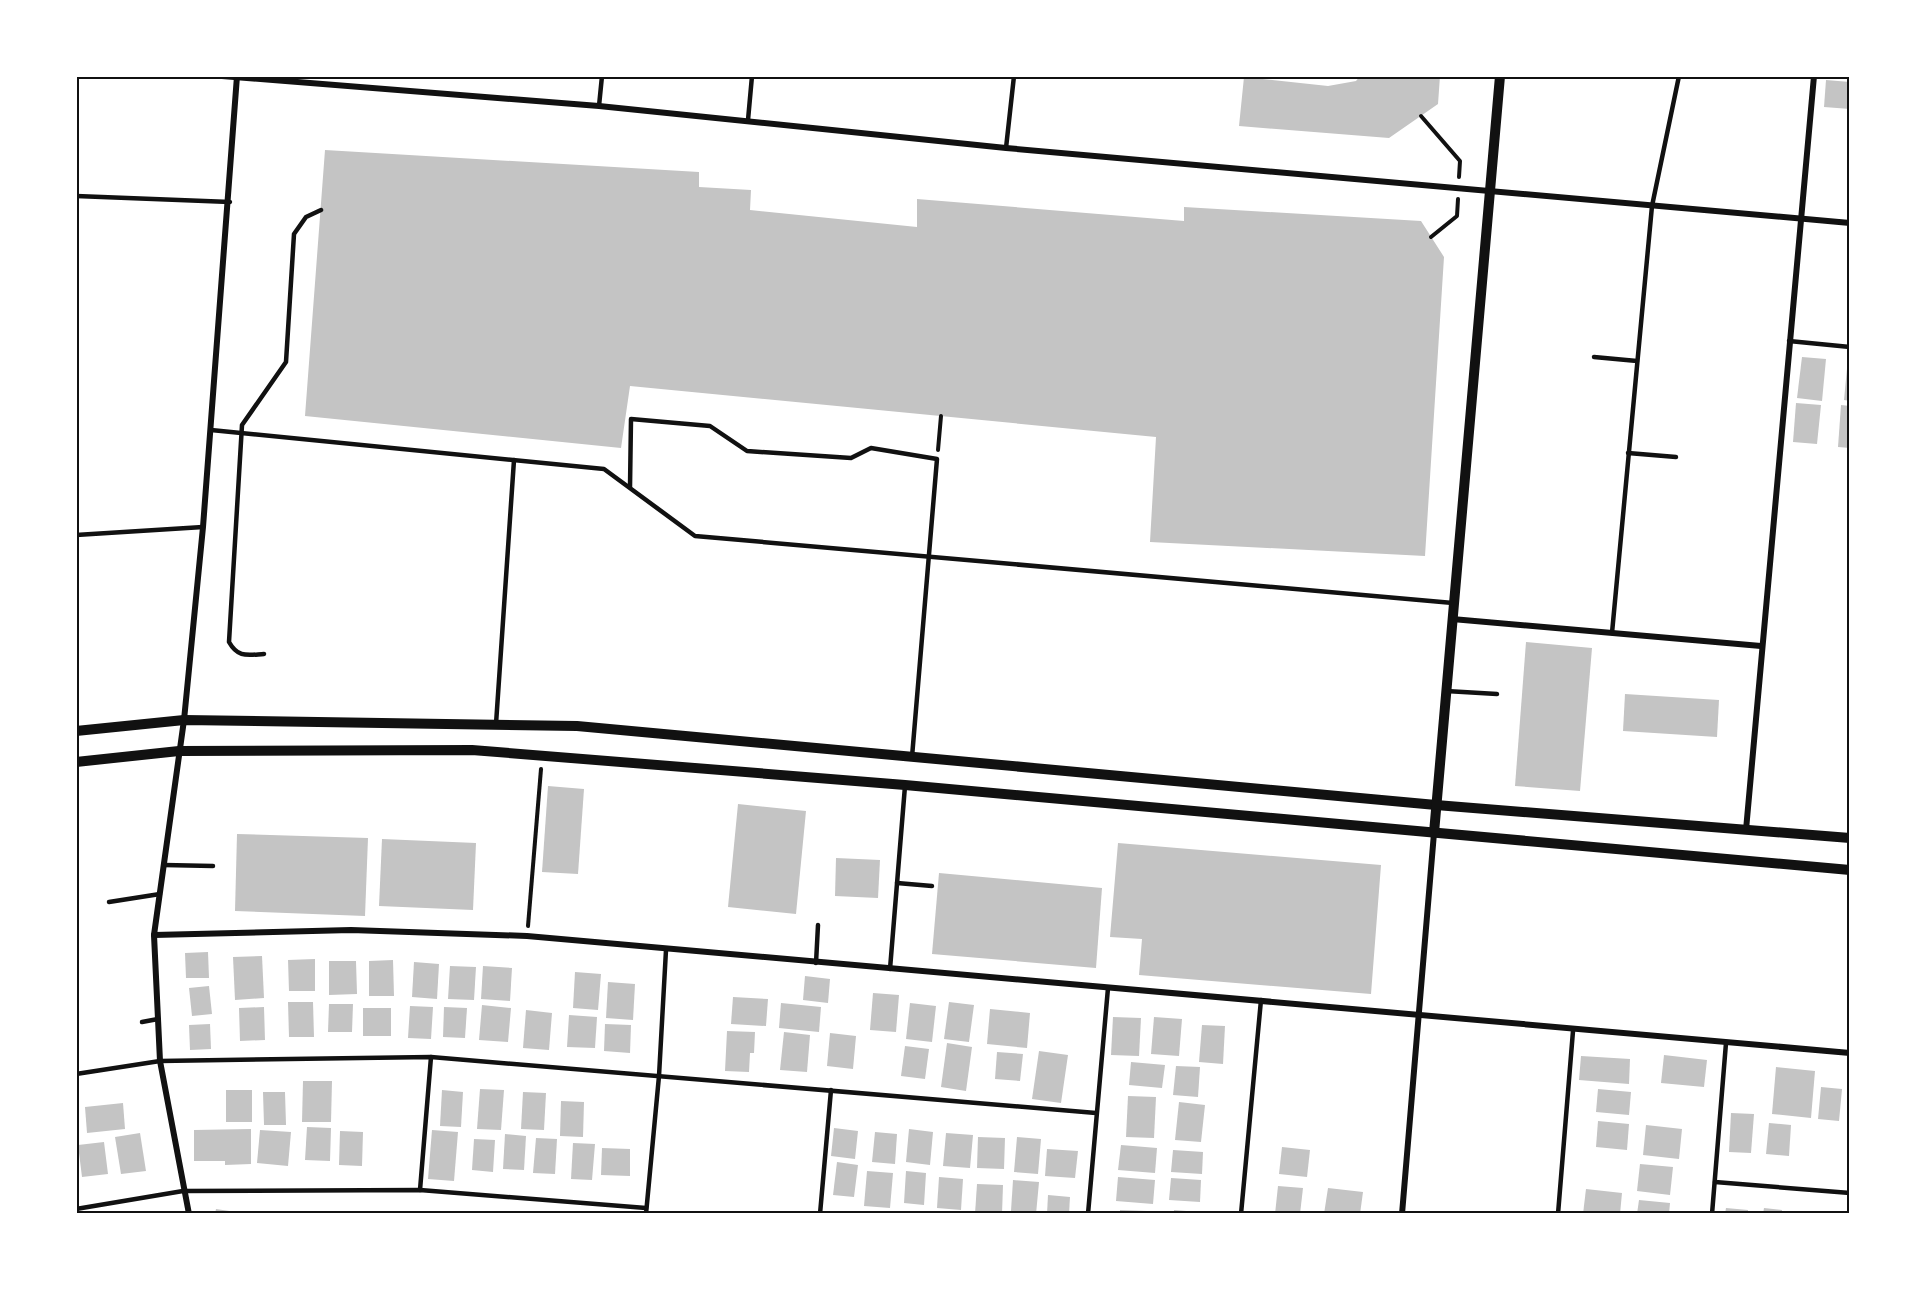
<svg xmlns="http://www.w3.org/2000/svg" width="1926" height="1290" font-family="Commissioner,sans-serif">
	<style>
		.building { fill: #c4c4c4 }
		.lines { fill: none; stroke-linecap: round; stroke-linejoin: round }
		.path { stroke: #111; stroke-width: 4 }
		.service { stroke: #111; stroke-width: 4.5 }
		.minor { stroke: #111; stroke-width: 6 }
		.tertiary { stroke: #111; stroke-width: 10 }
		.neatline { fill: none; stroke: #111; stroke-width: 2 }
	</style>
	<rect width="100%" height="100%" fill="#fff"/>
	<!-- building -->
	<g class="building">
		<polygon points="1360,76 1440,76 1438,104 1389,138 1239,126 1244,77 1328,86 1356,81"/>
		<polygon points="1826,80 1850,82 1850,109 1824,107"/>
		<polygon points="325,150 699,172 699,187 751,190 750,210 917,227 917,199 1184,221 1184,207 1421,221 1444,257 1425,556 1150,542 1156,437 630,386 621,448 305,416"/>
		<polygon points="1802,357 1826,359 1822,401 1797,398"/>
		<polygon points="1848,358 1850,358 1850,401 1844,400"/>
		<polygon points="1796,403 1821,405 1817,444 1793,442"/>
		<polygon points="1841,405 1850,406 1850,448 1838,447"/>
		<polygon points="1526,642 1592,648 1580,791 1515,786"/>
		<polygon points="1625,694 1719,700 1717,737 1623,731"/>
		<polygon points="548,786 584,789 578,874 542,872"/>
		<polygon points="738,804 806,811 796,914 728,907"/>
		<polygon points="237,834 368,838 365,916 235,911"/>
		<polygon points="382,839 476,843 473,910 379,906"/>
		<polygon points="1118,843 1381,865 1371,994 1139,975 1142,939 1110,937"/>
		<polygon points="836,858 880,860 878,898 835,896"/>
		<polygon points="939,873 1102,888 1096,968 932,954"/>
		<polygon points="208,952 209,978 186,978 185,953"/>
		<polygon points="262,956 264,998 235,1000 233,957"/>
		<polygon points="315,959 315,991 289,991 288,960"/>
		<polygon points="393,960 394,996 369,996 369,961"/>
		<polygon points="329,961 356,961 357,994 329,995"/>
		<polygon points="414,962 439,964 437,999 412,997"/>
		<polygon points="450,966 476,967 474,1000 448,999"/>
		<polygon points="483,966 512,968 510,1001 481,999"/>
		<polygon points="575,972 601,974 598,1010 573,1008"/>
		<polygon points="805,976 830,979 828,1003 803,1000"/>
		<polygon points="608,982 635,984 633,1020 606,1018"/>
		<polygon points="209,986 212,1014 192,1016 189,988"/>
		<polygon points="873,993 899,995 896,1032 870,1030"/>
		<polygon points="733,997 768,999 766,1026 731,1024"/>
		<polygon points="288,1002 313,1002 314,1037 289,1037"/>
		<polygon points="949,1002 974,1005 969,1042 944,1039"/>
		<polygon points="781,1003 821,1007 819,1032 779,1028"/>
		<polygon points="910,1003 936,1006 932,1042 906,1039"/>
		<polygon points="329,1004 353,1004 352,1032 328,1032"/>
		<polygon points="482,1005 511,1008 508,1042 479,1040"/>
		<polygon points="410,1006 433,1007 431,1039 408,1038"/>
		<polygon points="264,1007 265,1040 240,1041 239,1008"/>
		<polygon points="444,1007 467,1008 465,1038 443,1037"/>
		<rect x="363" y="1008" width="28" height="28"/>
		<polygon points="990,1009 1030,1013 1027,1048 987,1044"/>
		<polygon points="526,1010 552,1013 549,1050 523,1048"/>
		<polygon points="569,1015 597,1017 595,1048 567,1047"/>
		<polygon points="1113,1017 1141,1018 1139,1056 1111,1055"/>
		<polygon points="1154,1017 1182,1019 1179,1056 1151,1054"/>
		<polygon points="210,1024 211,1049 190,1050 189,1025"/>
		<polygon points="605,1024 631,1025 630,1053 604,1051"/>
		<polygon points="1202,1025 1225,1026 1223,1064 1199,1062"/>
		<polygon points="727,1031 755,1032 754,1053 750,1053 749,1072 725,1071"/>
		<polygon points="784,1032 810,1035 807,1072 780,1070"/>
		<polygon points="830,1033 856,1036 853,1069 827,1066"/>
		<polygon points="947,1043 972,1047 966,1091 941,1087"/>
		<polygon points="905,1046 929,1049 925,1079 901,1076"/>
		<polygon points="1039,1051 1068,1055 1061,1103 1032,1099"/>
		<polygon points="997,1052 1023,1054 1020,1081 995,1079"/>
		<polygon points="1664,1055 1707,1060 1704,1087 1661,1083"/>
		<polygon points="1581,1056 1630,1059 1629,1084 1579,1080"/>
		<polygon points="1131,1062 1165,1065 1162,1088 1129,1085"/>
		<polygon points="1176,1066 1200,1067 1198,1097 1173,1095"/>
		<polygon points="1776,1067 1815,1071 1811,1118 1772,1114"/>
		<polygon points="303,1081 332,1081 331,1122 302,1122"/>
		<polygon points="1821,1087 1842,1089 1839,1121 1818,1119"/>
		<polygon points="480,1089 504,1090 501,1130 477,1129"/>
		<polygon points="1598,1089 1631,1092 1629,1115 1596,1112"/>
		<rect x="226" y="1090" width="26" height="32"/>
		<polygon points="442,1090 463,1092 461,1127 440,1126"/>
		<polygon points="263,1092 285,1092 286,1125 264,1125"/>
		<polygon points="523,1092 546,1093 544,1130 521,1129"/>
		<polygon points="1128,1096 1156,1097 1154,1138 1126,1137"/>
		<polygon points="561,1101 584,1102 583,1137 560,1136"/>
		<polygon points="1179,1102 1205,1105 1201,1142 1175,1140"/>
		<polygon points="123,1103 125,1129 87,1133 85,1107"/>
		<polygon points="1731,1113 1754,1114 1751,1153 1729,1152"/>
		<polygon points="1598,1121 1629,1124 1627,1150 1596,1147"/>
		<polygon points="1769,1123 1791,1125 1789,1156 1766,1154"/>
		<polygon points="1646,1125 1682,1129 1679,1159 1643,1155"/>
		<polygon points="307,1127 331,1128 330,1161 305,1160"/>
		<polygon points="834,1128 858,1131 855,1159 831,1156"/>
		<polygon points="251,1129 251,1164 225,1165 225,1161 194,1161 194,1130"/>
		<polygon points="909,1129 933,1132 930,1165 906,1162"/>
		<polygon points="260,1130 291,1132 288,1166 257,1163"/>
		<polygon points="432,1130 458,1132 454,1181 428,1179"/>
		<polygon points="340,1131 363,1132 362,1166 339,1165"/>
		<polygon points="875,1132 897,1134 895,1164 872,1162"/>
		<polygon points="140,1133 146,1171 121,1174 115,1137"/>
		<polygon points="946,1133 973,1135 970,1168 943,1166"/>
		<polygon points="505,1134 526,1136 524,1170 503,1169"/>
		<polygon points="978,1137 1005,1138 1004,1169 977,1168"/>
		<polygon points="1017,1137 1041,1139 1038,1174 1014,1172"/>
		<polygon points="536,1138 557,1139 555,1174 533,1173"/>
		<polygon points="474,1139 495,1140 493,1172 472,1170"/>
		<polygon points="104,1142 108,1174 82,1177 78,1145"/>
		<polygon points="573,1143 595,1144 592,1180 571,1179"/>
		<polygon points="1121,1145 1157,1148 1155,1173 1118,1170"/>
		<polygon points="1282,1147 1310,1150 1307,1177 1279,1174"/>
		<polygon points="602,1148 630,1149 630,1176 601,1175"/>
		<polygon points="1047,1149 1078,1151 1075,1178 1045,1176"/>
		<polygon points="1173,1150 1203,1152 1202,1174 1171,1172"/>
		<polygon points="837,1162 858,1165 854,1197 833,1195"/>
		<polygon points="1640,1164 1673,1167 1670,1195 1637,1191"/>
		<polygon points="867,1171 893,1173 890,1208 864,1206"/>
		<polygon points="906,1171 926,1173 924,1205 904,1203"/>
		<polygon points="939,1177 963,1179 961,1210 937,1208"/>
		<polygon points="1118,1177 1155,1180 1153,1204 1116,1201"/>
		<polygon points="1171,1178 1201,1180 1200,1202 1169,1200"/>
		<polygon points="1013,1180 1039,1182 1036,1214 1011,1211"/>
		<polygon points="977,1184 1003,1185 1002,1214 975,1214"/>
		<polygon points="1278,1186 1303,1188 1300,1214 1275,1214"/>
		<polygon points="1328,1188 1363,1192 1360,1214 1324,1214"/>
		<polygon points="1586,1189 1622,1193 1620,1214 1583,1214"/>
		<polygon points="1048,1195 1070,1197 1069,1214 1047,1214"/>
		<polygon points="1639,1200 1670,1203 1669,1214 1637,1214"/>
		<polygon points="1726,1208 1748,1210 1748,1214 1725,1214"/>
		<polygon points="1764,1208 1782,1210 1782,1214 1763,1214"/>
		<polygon points="216,1209 236,1212 236,1214 215,1214"/>
		<polygon points="1120,1210 1147,1211 1147,1214 1120,1214"/>
		<polygon points="1174,1210 1199,1212 1199,1214 1174,1214"/>
	</g>
	<g class="lines">
		<!-- path -->
		<g class="path">
			<polyline points="1421,116 1460,161 1459,177"/>
			<polyline points="1431,237 1457,216 1458,199"/>
			<polyline points="938,450 941,416"/>
			<polyline points="528,926 541,769"/>
		</g>
		<!-- service -->
		<g class="service">
			<polyline points="599,106 602,76"/>
			<polyline points="748,120 752,76"/>
			<polyline points="1006,148 1014,76"/>
			<polyline points="76,196 230,202"/>
			<polyline points="1789,341 1850,347"/>
			<polyline points="1594,357 1637,361"/>
			<polyline points="211,430 604,469 695,536 1453,603"/>
			<polyline points="1628,453 1676,457"/>
			<polyline points="630,487 631,419 710,426 747,451 851,458 871,448 937,459 912,757"/>
			<polyline points="76,535 203,527"/>
			<polyline points="1612,633 1652,206 1679,76"/>
			<path d="M264,654C247,655 238,658 229,642L242,425L286,362L294,234L306,217L321,210"/>
			<polyline points="1446,691 1497,694"/>
			<polyline points="496,724 514,460"/>
			<polyline points="164,865 213,866"/>
			<polyline points="897,883 932,886"/>
			<polyline points="109,902 160,894"/>
			<polyline points="816,963 818,925"/>
			<polyline points="890,969 905,786"/>
			<polyline points="142,1022 158,1019"/>
			<polyline points="76,1074 160,1061 431,1057 1096,1113"/>
			<polyline points="1715,1182 1850,1193"/>
			<polyline points="420,1190 431,1057"/>
			<polyline points="76,1209 183,1191 420,1190 646,1208"/>
			<polyline points="646,1214 659,1076 666,950"/>
			<polyline points="820,1214 831,1090"/>
			<polyline points="1088,1214 1108,988"/>
			<polyline points="1241,1214 1261,1000"/>
			<polyline points="1558,1214 1573,1031"/>
			<polyline points="1712,1214 1726,1043"/>
		</g>
		<!-- minor -->
		<g class="minor">
			<polyline points="222,76 599,106 1006,148 1850,223"/>
			<polyline points="1452,619 1761,646"/>
			<polyline points="1746,830 1814,76"/>
			<polyline points="154,935 351,930 527,936 1850,1053"/>
			<polyline points="189,1214 160,1061 154,935 184,720 203,527 237,76"/>
			<polyline points="1402,1214 1434,833"/>
		</g>
		<!-- tertiary -->
		<g class="tertiary">
			<polyline points="76,731 184,720 577,726 1436,805 1850,838"/>
			<polyline points="76,762 179,751 472,750 905,785 1850,870"/>
			<polyline points="1434,833 1500,76"/>
		</g>
	</g>
	<!-- border -->
	<rect width="1926" height="1290" fill="none" stroke="#ffffff" stroke-width="156"/>
	<rect x="78" y="78" width="1770" height="1134" class="neatline"/>
</svg>
